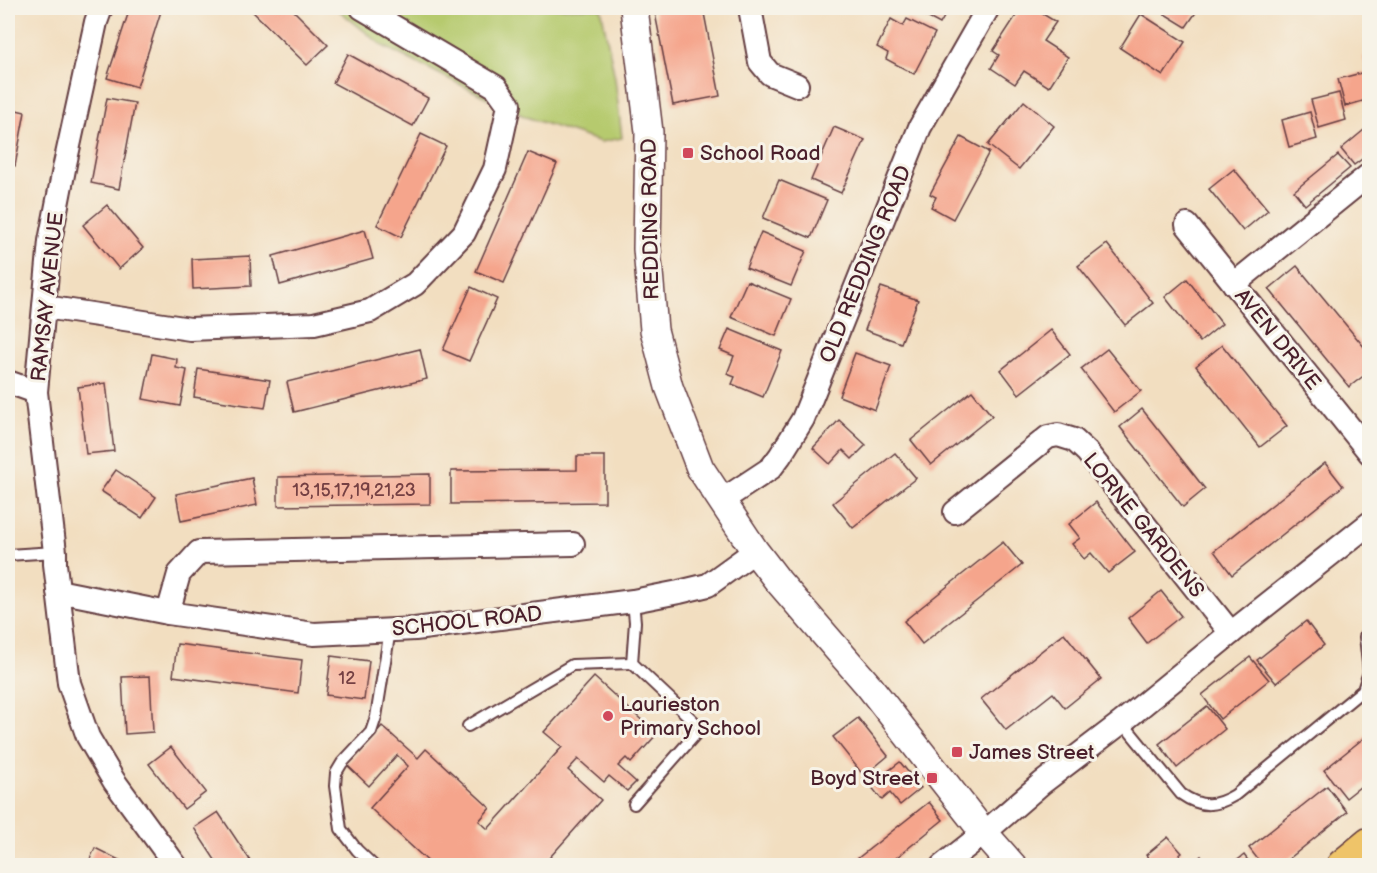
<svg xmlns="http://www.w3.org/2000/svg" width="1377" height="873" font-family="'Balsamiq Sans',sans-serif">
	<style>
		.green { fill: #b6ca6e; stroke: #80744c; stroke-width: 1.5 }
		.building { fill: #f5a58c }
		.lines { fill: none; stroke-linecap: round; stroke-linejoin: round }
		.service-casing { stroke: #633c41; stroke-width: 14 }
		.minor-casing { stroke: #633c41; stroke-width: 26 }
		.tertiary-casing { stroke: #633c41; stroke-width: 30 }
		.primary-casing { stroke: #633c41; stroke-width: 36 }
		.service { stroke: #fff; stroke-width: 10 }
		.minor { stroke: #fff; stroke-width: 22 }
		.tertiary { stroke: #fff; stroke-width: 27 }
		.primary { stroke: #efc469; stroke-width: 33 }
		.poi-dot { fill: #d1495b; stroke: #f7f3e8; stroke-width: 2 }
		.labels { text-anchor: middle; stroke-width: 6; stroke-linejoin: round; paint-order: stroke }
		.number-label { font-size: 18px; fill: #754043 }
		.poi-label { font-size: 21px; fill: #4a1f2b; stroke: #f7f3e8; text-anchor: start }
		.street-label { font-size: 21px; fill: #4a1f2b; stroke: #f7f3e8 }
	</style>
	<rect width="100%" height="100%" fill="#f7f3e8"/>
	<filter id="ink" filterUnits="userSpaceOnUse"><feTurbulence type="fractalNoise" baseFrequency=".0167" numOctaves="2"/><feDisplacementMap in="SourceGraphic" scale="12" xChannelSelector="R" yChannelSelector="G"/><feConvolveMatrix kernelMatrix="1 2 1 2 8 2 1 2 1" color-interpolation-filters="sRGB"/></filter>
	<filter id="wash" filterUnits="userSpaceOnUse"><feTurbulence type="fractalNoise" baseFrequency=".008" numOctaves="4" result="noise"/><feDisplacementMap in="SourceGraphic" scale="24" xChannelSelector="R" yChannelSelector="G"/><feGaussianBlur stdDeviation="1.35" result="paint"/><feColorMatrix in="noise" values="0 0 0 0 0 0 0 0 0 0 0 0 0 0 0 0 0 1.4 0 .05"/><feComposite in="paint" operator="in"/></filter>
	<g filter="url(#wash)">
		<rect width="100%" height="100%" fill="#f2dec0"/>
		<!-- green -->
		<polygon class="green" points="336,8 601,8 615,78 622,138 601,142 526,117 383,46"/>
		<g id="blocks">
			<!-- building -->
			<g class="building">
				<polygon points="130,8 162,8 137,87 107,78"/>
				<polygon points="249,8 291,8 328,45 307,65"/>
				<polygon points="654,8 703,8 720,96 673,105"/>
				<polygon points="910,8 949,8 940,24"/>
				<polygon points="1021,8 1033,8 1056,22 1043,41 1068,57 1049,87 1024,71 1015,84 991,68 999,55 993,51"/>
				<polygon points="1155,8 1199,8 1186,27"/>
				<polygon points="1141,14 1185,42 1163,76 1120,48"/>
				<polygon points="891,19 903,26 907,19 935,33 914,74 886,59 888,53 877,47"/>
				<polygon points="348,54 428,98 413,126 333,83"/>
				<polygon points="1370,56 1370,78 1369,78 1363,57"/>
				<polygon points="1365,72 1370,87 1370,99 1345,106 1338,79"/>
				<polygon points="1339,93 1346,120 1319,128 1311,100"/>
				<polygon points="107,98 135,103 119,189 91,183"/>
				<polygon points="1024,101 1054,126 1019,169 988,145"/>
				<polygon points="8,108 25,112 15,166 8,165"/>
				<polygon points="1310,112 1317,139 1289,147 1282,120"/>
				<polygon points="1370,125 1370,153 1354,165 1341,149"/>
				<polygon points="834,127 865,140 841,193 811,180"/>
				<polygon points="421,134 446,146 401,237 377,225"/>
				<polygon points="961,137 989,152 953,219 931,207 936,197 930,194"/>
				<polygon points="528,152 557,164 504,283 476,271"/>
				<polygon points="1338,155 1350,168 1305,205 1294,191"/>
				<polygon points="1234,169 1268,210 1243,231 1209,189"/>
				<polygon points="779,180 827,200 811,238 763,218"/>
				<polygon points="107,205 143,248 119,269 83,225"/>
				<polygon points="365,230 373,259 280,285 273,256"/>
				<polygon points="761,232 806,251 791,286 746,268"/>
				<polygon points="1107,244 1153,303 1125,325 1078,266"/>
				<polygon points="250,256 251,286 193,289 192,259"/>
				<polygon points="1297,266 1370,354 1370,371 1349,387 1269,289"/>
				<polygon points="1187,279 1222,324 1200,342 1165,297"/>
				<polygon points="747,281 791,299 776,336 731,317"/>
				<polygon points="471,287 497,299 469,361 443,350"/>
				<polygon points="881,287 918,300 901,343 865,330"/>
				<polygon points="729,329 782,351 763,397 732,384 735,377 727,374 734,356 720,350"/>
				<polygon points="1051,330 1070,354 1019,394 1001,370"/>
				<polygon points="1222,345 1287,426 1260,447 1196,366"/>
				<polygon points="420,349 427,379 294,412 287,382"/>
				<polygon points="1107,349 1141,391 1114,412 1081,369"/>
				<polygon points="855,353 891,366 875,410 839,396"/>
				<polygon points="152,354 177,359 176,368 187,370 180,406 143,399"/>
				<polygon points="198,369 270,380 265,408 194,397"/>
				<polygon points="106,383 114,451 86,454 78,387"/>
				<polygon points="972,391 992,416 931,465 911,440"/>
				<polygon points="1142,409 1205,489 1183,507 1120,427"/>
				<polygon points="839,420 866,445 852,459 843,450 830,464 813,448"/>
				<polygon points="895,453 916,478 853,528 833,503"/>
				<polygon points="577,456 605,456 605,502 451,504 451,471 577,470"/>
				<polygon points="1325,463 1343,486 1232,575 1214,551"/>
				<polygon points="116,470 156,497 142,518 101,491"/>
				<polygon points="430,474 430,504 278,506 278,477"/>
				<polygon points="252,478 257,505 181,521 176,494"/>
				<polygon points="1096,502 1135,552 1108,573 1091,553 1084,559 1072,544 1080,538 1069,524"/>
				<polygon points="1003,542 1022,565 922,644 904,621"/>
				<polygon points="1161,591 1181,616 1147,643 1128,618"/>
				<polygon points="1306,621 1324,645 1276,683 1257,660"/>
				<polygon points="1064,633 1101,679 1065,708 1053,693 1006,730 981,699"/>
				<polygon points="177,644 302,660 298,693 173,676"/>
				<polygon points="331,656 369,661 364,700 326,695"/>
				<polygon points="1250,657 1269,680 1220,719 1202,695"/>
				<polygon points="150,676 153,732 125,734 122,677"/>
				<polygon points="594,677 657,734 631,763 626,758 618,766 636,782 627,791 609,776 604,782 578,759 568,770 601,800 542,866 433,866 370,808 408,766 397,755 369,786 347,765 382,726 418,758 426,749 490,808 479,821 488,829 562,747 544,732"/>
				<polygon points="1207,706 1225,729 1177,768 1159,744"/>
				<polygon points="858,718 888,756 864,776 833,737"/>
				<polygon points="1370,733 1370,779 1346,798 1324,770"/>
				<polygon points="171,747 206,792 184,809 149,764"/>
				<polygon points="900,762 921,788 900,805 890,793 882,800 870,785"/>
				<polygon points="1327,786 1347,812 1280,866 1263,866 1249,848"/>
				<polygon points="929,802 943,820 886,866 848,866"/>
				<polygon points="218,812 250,860 242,866 219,866 194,828"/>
				<polygon points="1168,837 1182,853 1166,866 1155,866 1146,855"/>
				<polygon points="95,848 131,866 87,866"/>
				<polygon points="1244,855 1252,866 1230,866"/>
				<polygon points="1201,856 1208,866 1190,866"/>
			</g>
		</g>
	</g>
	<g filter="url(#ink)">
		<use href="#blocks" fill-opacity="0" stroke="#633c41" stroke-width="1.5"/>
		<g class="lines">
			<defs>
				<g id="service">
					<polyline points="8,555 55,552"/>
					<polyline points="633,601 635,622 632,663 701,728 634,804"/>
					<path d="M1122,722L1181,794C1201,808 1215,807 1235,795L1363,690L1369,672L1365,637L1370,626"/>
					<polyline points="468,726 572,665 632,663"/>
					<polyline points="374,866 357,850 341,829 335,786 336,773 342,763 371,732 376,717 390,630"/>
				</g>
				<g id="minor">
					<polyline points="101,8 96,22 65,164 50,241 36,392 55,552 55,564 69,683 88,737 114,781 176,866"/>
					<polyline points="750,8 760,62 770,74 797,85"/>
					<polyline points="1187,225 1370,453"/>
					<polyline points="1234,284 1370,174"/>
					<polyline points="45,307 190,329 314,324 370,311 415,284 464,233 495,169 509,105 496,87 362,8"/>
					<polyline points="8,382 36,392"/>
					<polyline points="721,501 771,468 780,456 803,419 920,127 988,8"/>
					<polyline points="955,512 1048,437 1058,435 1074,440 1087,452 1231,633"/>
					<polyline points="58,591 168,613 314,634 415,629 633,601 679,592 708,585 755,551"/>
					<polyline points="168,613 179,574 199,552 573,544"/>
					<polyline points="942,866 984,833 1042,783 1122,722 1231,633 1370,523"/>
				</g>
				<polyline id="tertiary" points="634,8 649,132 647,249 654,330 669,387 700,468 755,551 778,581 869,686 984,833 1013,866"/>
				<polyline id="primary" points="1343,866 1370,844"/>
			</defs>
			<!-- service casing -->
			<use href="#service" class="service-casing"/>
			<!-- minor casing -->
			<use href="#minor" class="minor-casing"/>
			<!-- tertiary casing -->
			<use href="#tertiary" class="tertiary-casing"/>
			<!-- primary casing -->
			<use href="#primary" class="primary-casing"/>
			<!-- service -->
			<use href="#service" class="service"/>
			<!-- minor -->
			<use href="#minor" class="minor"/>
			<!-- tertiary -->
			<use href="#tertiary" class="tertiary"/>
			<!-- primary -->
			<use href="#primary" class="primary"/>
		</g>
	</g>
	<!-- markers -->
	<g class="poi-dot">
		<rect x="682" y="147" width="12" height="12" rx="3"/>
		<circle cx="608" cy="716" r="6"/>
		<rect x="951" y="746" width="12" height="12" rx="3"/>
		<rect x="926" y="772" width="12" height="12" rx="3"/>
	</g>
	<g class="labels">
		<!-- number labels -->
		<g class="number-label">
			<text x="354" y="496">13,15,17,19,21,23</text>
			<text x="347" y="684">12</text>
		</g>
		<!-- poi labels -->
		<g class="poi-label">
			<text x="700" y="160">School Road</text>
			<text x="620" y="711">Laurieston<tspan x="620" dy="24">Primary School</tspan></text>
			<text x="969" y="759">James Street</text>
			<text x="920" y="785" text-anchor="end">Boyd Street</text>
		</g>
		<!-- street labels -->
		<g class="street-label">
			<text transform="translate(650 219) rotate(-91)" y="7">REDDING ROAD</text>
			<text transform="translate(865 264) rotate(-68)" y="7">OLD REDDING ROAD</text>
			<text transform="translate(47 297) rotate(-84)" y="7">RAMSAY AVENUE</text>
			<text transform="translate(1278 339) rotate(51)" y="7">AVEN DRIVE</text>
			<text transform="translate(1144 525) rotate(51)" y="7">LORNE GARDENS</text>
			<text transform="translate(467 621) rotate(-6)" y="7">SCHOOL ROAD</text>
		</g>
	</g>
	<!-- margin -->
	<rect width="1377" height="873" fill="none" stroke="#f7f3e8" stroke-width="30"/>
</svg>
